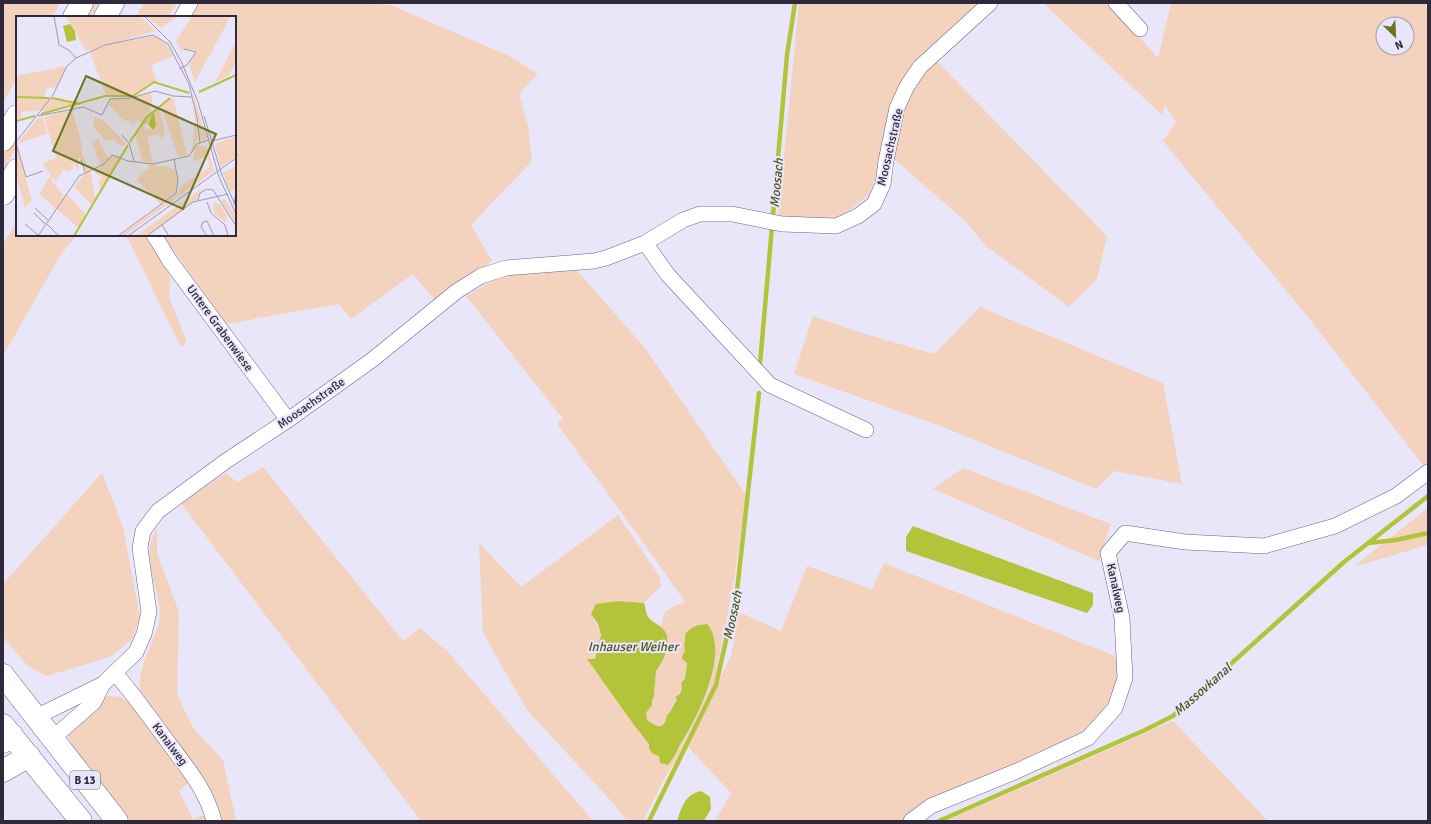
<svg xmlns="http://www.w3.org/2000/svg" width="1431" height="824" font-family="Signika,sans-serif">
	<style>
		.green { fill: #f3d3bd; fill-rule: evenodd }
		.water { fill: #b4c43a }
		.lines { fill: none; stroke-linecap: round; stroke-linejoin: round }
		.stream { stroke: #b4c43a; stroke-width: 4.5 }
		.street-casing { stroke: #6c618b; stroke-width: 16 }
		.primary-casing { stroke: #6c618b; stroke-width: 23 }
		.highway-casing { stroke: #6c618b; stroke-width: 23 }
		.street { stroke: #fff; stroke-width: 15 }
		.primary { stroke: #fff; stroke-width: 22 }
		.highway { stroke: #fff; stroke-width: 22 }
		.labels { text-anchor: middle; stroke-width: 4; stroke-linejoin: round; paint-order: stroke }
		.shield { fill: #eae6f9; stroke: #666274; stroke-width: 1 }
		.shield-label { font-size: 11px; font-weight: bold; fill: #2e293b }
		.street-label { font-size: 12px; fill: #2e293b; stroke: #eae6f9 }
		.water-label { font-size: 13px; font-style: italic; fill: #4f5621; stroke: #eae6f9 }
		.inset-river { fill: none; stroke: #b4c43a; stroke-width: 2 }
		.inset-road { fill: none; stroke: #9f9aad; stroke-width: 1 }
		.view { fill: #6b751f; fill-opacity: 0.15; stroke: #6b751f; stroke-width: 2 }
		.inset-edge { fill: none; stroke: #2e293b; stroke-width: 2 }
	</style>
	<rect width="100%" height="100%" fill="#eae6f9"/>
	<!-- green -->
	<g class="green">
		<polygon points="3,3 60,3 52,17 17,17 17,78 3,102"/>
		<polygon points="90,3 99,3 91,17 82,17"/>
		<polygon points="144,3 177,3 169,17 136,17"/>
		<polygon points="199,3 348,3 391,5 509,56 538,74 519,94 528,126 532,161 471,225 492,261 437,303 413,274 351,319 339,304 226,324 163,235 235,235 235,17 191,17"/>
		<polygon points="799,3 981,3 926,50 1107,236 1097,279 1069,307 986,246 965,221 894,159 883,158 869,195 835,221 778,218"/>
		<path d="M1043,3H1109L1158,58L1171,3H1424L1428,8V467L1426,469L1308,317L1163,141L1176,122L1165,105L1162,115ZM1383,24H1407V48H1383Z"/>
		<polygon points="17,130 17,146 3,170 3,154"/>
		<polygon points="17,221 17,235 77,235 61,254 3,356 3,244"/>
		<polygon points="126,235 146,235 170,276 169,297 187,342 181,347"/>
		<path d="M573,266L645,348L746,495L735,574L714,685L677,759L665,777L643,821H627L614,804L527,710L483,633L479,543L521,587L618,515L660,577L661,586L644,603L618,601L596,604L593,619C604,631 600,645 595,660L588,659L594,670L602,678L634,725L642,734L649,744V749L653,754L672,761C676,751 683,743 688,734C703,705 728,655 707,624L693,626L684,647L685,651L682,659L687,663V669L685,673V679L682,688L672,706L669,714L667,716C666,720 664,725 659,727L655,726L647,720L646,713C648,711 651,707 652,704C655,694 655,682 656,671L662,665L666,634L661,627L664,613L676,605L685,602L660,566L558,425V422L563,419L466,296L491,281L512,275Z"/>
		<polygon points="980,307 1163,383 1182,484 1114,471 1096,489 943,427 794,374 813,316 855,331 934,354"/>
		<polygon points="263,467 403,641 420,628 448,652 593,821 421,821 180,502 226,473 237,482"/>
		<polygon points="963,468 1111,524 1099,561 933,489"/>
		<polygon points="102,473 123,527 140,617 132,639 112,656 71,669 45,676 27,665 3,637 3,584"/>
		<polygon points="1428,508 1428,545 1353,567"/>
		<path d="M157,528V553L179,612L177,694L193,728L223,760L236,821H220L140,690C138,670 148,653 155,635C156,631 158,627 159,623C164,596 143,569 151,542C152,537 155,532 157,528Z"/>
		<polygon points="884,563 1120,658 1120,678 1110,709 1088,734 906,821 715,821 731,793 688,747 731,655 739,612 781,631 807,566 872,589"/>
		<polygon points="108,696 121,697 133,706 190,781 179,791 193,819 204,815 206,821 130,821 72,746 69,735 71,727 99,701"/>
		<polygon points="1173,721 1268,821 946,821"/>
	</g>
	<!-- water -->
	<g class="water">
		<polygon points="913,526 1093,593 1093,605 1087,613 906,551 906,537"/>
		<path d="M618,601L644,603C646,608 646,615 649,618C654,624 662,625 666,633C670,643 664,663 656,671L654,696L652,701V705L646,713L647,720C657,727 664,731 667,715C671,713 673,704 677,700L675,697C681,695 683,689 681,683L685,679C685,673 687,669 687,663L682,659V656L685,651C683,645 686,640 685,634C693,626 695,625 707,624C709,626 711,629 712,632C725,663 696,721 679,747C676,753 673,760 668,765L660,763L659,756L653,754L649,749V744L634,725L587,659H595L601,635L598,624L591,614L596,604Z"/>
		<path d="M701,791L710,797L711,809L704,821H677C682,807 685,794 701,791Z"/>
	</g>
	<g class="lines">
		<!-- stream -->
		<g class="stream">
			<polyline points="760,364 787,55 795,3"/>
			<polyline points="1369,543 1396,540 1428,533"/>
			<polyline points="649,821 716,685 737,591 759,393"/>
			<polyline points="939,821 1145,730 1173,716 1344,562 1428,496"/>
		</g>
		<defs>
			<g id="street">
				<polyline points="1116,3 1140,29"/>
				<polyline points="182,17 190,3"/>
				<polyline points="154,235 170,261 288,420"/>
				<polyline points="645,243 668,275 770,385 866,430"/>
				<path d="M115,673C134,695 151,719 168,742C187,768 206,789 214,821"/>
				<polyline points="36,717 103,684 136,652 144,634 149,612 140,548 143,531 158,511 226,461 288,420 372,360 457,291 481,276 506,268 594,261 606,258 645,243 683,220 700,214 732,214 782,224 836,226 858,216 874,204 883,184 886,161 897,108 907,86 920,67 990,3"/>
				<polyline points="53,738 94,702 103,684"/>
				<polyline points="911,821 931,806 1017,771 1088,738 1115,708 1125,678 1122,618 1108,553 1125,533 1185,542 1264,546 1335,526 1396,496 1428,472"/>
			</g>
			<g id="primary">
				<polyline points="3,675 117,821"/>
				<polyline points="3,725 81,821"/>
			</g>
			<g id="highway">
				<polyline points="74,17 82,3"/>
				<polyline points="105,17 113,3"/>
				<polyline points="3,140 17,116"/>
				<polyline points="3,194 17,170"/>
				<polyline points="3,742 12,735"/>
				<polyline points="3,771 29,756"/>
			</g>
		</defs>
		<!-- street casing -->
		<use href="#street" class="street-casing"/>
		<!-- primary casing -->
		<use href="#primary" class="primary-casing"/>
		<!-- highway casing -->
		<use href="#highway" class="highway-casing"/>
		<!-- street -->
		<use href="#street" class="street"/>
		<!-- primary -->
		<use href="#primary" class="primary"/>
		<!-- highway -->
		<use href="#highway" class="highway"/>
	</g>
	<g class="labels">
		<!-- shield labels -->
		<rect class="shield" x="70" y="771" width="30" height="18" rx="3"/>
		<g class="shield-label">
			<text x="85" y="784">B 13</text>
		</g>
		<!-- street labels -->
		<g class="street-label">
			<text transform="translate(890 147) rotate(-77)" y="4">Moosachstraße</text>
			<text transform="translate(220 328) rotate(54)" y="4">Untere Grabenwiese</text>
			<text transform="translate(311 403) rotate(-35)" y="4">Moosachstraße</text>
			<text transform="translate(1116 588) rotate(78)" y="4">Kanalweg</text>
			<text transform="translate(170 744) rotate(53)" y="4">Kanalweg</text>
		</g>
		<!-- water labels -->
		<g class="water-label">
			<text transform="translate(776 183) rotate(-85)" y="5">Moosach</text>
			<text transform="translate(732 615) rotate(-78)" y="5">Moosach</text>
			<text x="633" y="651">Inhauser Weiher</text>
			<text transform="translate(1202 689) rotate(-41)" y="5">Massovkanal</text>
		</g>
	</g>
	<!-- overview -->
	<g transform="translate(16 16)">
		<rect width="220" height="220" fill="#eae6f9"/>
		<path d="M50,0H124L140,15L70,35ZM130,0H162L145,12ZM176,0H215L179,66L173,48L181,35L168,33L166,36L160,25ZM139,20L150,28L158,40L135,49L141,66L133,67L118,80H90L74,36L89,29ZM220,26V46L212,60L199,66ZM51,50L40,72L31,71L28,81L67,86L26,97L27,94L5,96L6,101L0,103V60ZM135,77L137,88L133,91L135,97L143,91L149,116L145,124L143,118L131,121L137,147L126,145L119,118L129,102L125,107L121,104L117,109L112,104L109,106L92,88L95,83L115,82ZM137,96L140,109L135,113H131V117L129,110L137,101L130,107L132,100ZM177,78L191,122L185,125L181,114ZM154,82L158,83L171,140H162L146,94L145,89ZM174,82L181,106L182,124L176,136L179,103ZM56,92L67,133L65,136L75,157L79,184L75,188L58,171L69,157L64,141L61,145L63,152L61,153L57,145V152L52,156L48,153L40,165L37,162L35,164L47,179L43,185L51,178L70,199L63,212L23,178L35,159L26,148L40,142L28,101ZM27,101L31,118L1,128L22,102ZM79,101L87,104L110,127L106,131L96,123L90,125L77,111ZM220,120V140L205,151L199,128ZM82,122L92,142L100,139L105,141L85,177L82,165L86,162L75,154L85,151L76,127ZM0,129L16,184L9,192L0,160ZM183,129L191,131L198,155L108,220H104L161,177L165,171L164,154L165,170L194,151L190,140L177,146L179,131ZM139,148L141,151L148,150L159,154L162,165L159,176L144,188L121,164L125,157L133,153V149ZM220,150V173L214,175L207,157ZM191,169L183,176L181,184L130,220H120ZM209,183L220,200V208L205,185ZM197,186L204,188L211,200L210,207L198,197Z" fill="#f3d3bd" fill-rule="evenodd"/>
		<path d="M54,8L59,15L60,24L51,26L47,10ZM138,97L140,109L137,114L132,108L136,100L130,107H128Z" fill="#b4c43a"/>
		<path class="inset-river" d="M183,76L220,59M0,81L33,82M36,82L64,88M25,98L89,80H117L138,66L173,77M0,105L19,100M114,126L130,102L154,82M58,220L112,129"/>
		<path class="inset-road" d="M38,0L43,29L53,34L60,42M128,0L154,26L165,45L182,86L203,161L220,198M163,53L171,49L180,36L168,33M22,100L67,91L86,99L94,83L115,82L139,75L157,80L176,81M188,100L206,159L220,191M106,119L113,127L118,145M196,125L220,119M0,126L37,79L51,50L60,42L89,29L137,19L152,28L173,68L181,102L184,127M0,127L10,161L27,155M65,144L69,156M182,184L184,177L191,173L197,174L220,210M191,186L195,197L209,209L212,220M218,188L220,176M19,192L32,204M18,197L29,208M30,207L43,220M9,208L22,219M146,209L153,220M22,220L63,160L88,148L96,139L112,145L137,148L173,140L181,128L192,124M102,220L160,177L162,165L158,143M112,220L220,142M131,220L177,186L212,178M191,220L185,211L187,206L191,205L198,220"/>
		<path class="view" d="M70,60L200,118L167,193L37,135Z"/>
		<rect width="220" height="220" class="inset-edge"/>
	</g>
	<!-- border -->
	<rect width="1431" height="824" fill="none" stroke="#2e293b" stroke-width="8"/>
	<!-- north arrow -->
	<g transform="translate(1395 36) rotate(156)"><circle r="19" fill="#eae6f9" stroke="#9f9aad"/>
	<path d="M0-3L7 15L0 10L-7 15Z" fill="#6b751f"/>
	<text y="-6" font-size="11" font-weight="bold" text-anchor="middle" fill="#2e293b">N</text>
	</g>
</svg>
